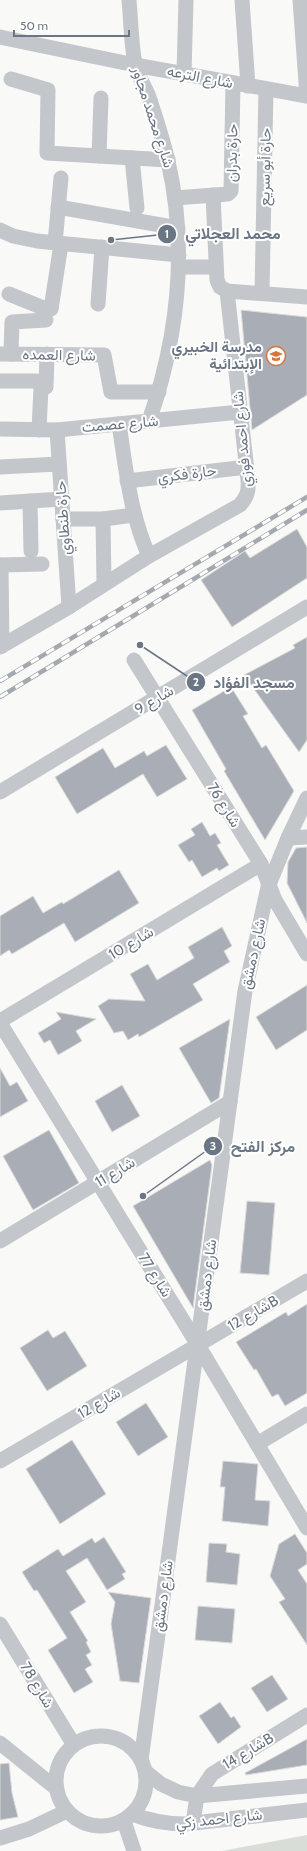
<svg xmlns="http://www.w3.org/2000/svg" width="307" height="1851" font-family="Cabin,Vazirmatn,sans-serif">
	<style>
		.green { fill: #d8ded7 }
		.building { fill: #a9aeb6; stroke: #dbdbda }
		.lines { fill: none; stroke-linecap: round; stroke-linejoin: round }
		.minor { stroke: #c3c6ca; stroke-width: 15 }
		.rail-casing { stroke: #a5a9af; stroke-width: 4.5 }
		.rail { stroke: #fff; stroke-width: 3; stroke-dasharray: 9; stroke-linecap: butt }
		.labels { text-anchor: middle; stroke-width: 4; stroke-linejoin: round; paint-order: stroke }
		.street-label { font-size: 15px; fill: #6b7685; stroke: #fff }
		.poi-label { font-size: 15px; font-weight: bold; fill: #6b7685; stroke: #fff; text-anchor: end }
		.leader { fill: none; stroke: #6b7685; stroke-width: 1.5 }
		.callout-dot { fill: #6b7685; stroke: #fff; stroke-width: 1.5 }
		.mark-label { font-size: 12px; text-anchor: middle; font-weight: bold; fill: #fff }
		.callout-label { font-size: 16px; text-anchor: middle; font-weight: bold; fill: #6b7685; stroke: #fff; stroke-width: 4; stroke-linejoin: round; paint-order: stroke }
	</style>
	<rect width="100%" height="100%" fill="#f9f9f7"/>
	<!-- green -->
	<polygon class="green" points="307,1835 307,1851 222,1851"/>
	<!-- building -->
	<g class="building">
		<polygon points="241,310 307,317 307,395 252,430"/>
		<polygon points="297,529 307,547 307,578 232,627 201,580 245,551 250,558"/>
		<polygon points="307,637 307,740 299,752 244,675 295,648 293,645"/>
		<polygon points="231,687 248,714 243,716 262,748 266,745 294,791 265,840 224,771 226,769 192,710"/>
		<polygon points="166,745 187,779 157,797 143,774 77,814 55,777 103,748 115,768 144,751 147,756"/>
		<polygon points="202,822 210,836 215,833 221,843 217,845 229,865 219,871 217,868 202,877 192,860 189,862 178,845 195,835 191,829"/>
		<polygon points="307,847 307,923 287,883 288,862 296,848"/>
		<polygon points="119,870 139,903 75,942 64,923 12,954 9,950 0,956 0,916 33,896 43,913 62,902 63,904"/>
		<polygon points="222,927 232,946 224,951 230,962 193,984 203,1000 139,1037 138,1034 128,1040 123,1031 114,1033 98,1006 109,999 145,1001 130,974 148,964 157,980 194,958 188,947"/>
		<polygon points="307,985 307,1030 276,1050 256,1017"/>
		<polygon points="56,1012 96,1019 76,1031 82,1041 58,1055 50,1040 44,1043 38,1033 61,1019"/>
		<polygon points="230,1019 219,1098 211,1103 179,1048"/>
		<polygon points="0,1068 10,1086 17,1082 28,1101 0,1117"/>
		<polygon points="122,1085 140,1116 112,1132 95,1101"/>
		<polygon points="49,1130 79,1183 33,1210 3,1156"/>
		<polygon points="210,1160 212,1165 193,1308 133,1206"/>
		<polygon points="247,1201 275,1203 269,1275 240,1273"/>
		<polygon points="307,1304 307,1393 285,1406 278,1394 272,1397 256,1369 254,1370 236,1342 286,1312 288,1316"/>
		<polygon points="48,1330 53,1338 65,1331 87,1366 47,1391 20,1348"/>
		<polygon points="146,1403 168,1437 138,1456 116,1422"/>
		<polygon points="72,1440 106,1494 60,1524 26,1469"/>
		<polygon points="223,1461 258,1464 255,1500 270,1501 268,1526 222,1521 225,1487 220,1487"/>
		<polygon points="295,1534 307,1553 307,1564 298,1570 307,1584 307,1645 279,1602 285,1599 270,1576 279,1544"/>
		<polygon points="104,1537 126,1572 122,1574 125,1579 107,1590 87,1558 66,1571 86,1602 70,1612 88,1641 86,1642 91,1652 86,1655 92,1665 85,1669 93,1682 74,1693 48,1650 67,1638 37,1590 34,1591 22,1572 58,1549 63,1556 92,1538 95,1543"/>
		<polygon points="209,1543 227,1544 226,1552 240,1554 237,1585 206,1582"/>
		<polygon points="108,1592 151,1598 139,1683 120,1681 111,1624 115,1602"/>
		<polygon points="198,1606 235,1609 232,1643 195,1640"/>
		<polygon points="272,1675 288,1699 267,1712 251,1688"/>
		<polygon points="220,1702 231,1718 234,1716 241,1727 218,1744 199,1716"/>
		<polygon points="307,1739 307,1765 246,1775 245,1773"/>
		<polygon points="9,1763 12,1793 18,1817 0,1820 0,1764"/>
	</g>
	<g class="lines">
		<!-- minor -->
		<g class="minor">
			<path d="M129,0C131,21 131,43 135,64C137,75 145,86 149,97C156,118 163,140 168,161C188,249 178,337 149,421"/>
			<polyline points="242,0 248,86"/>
			<polyline points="300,0 307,96"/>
			<polyline points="0,37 135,65 307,96"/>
			<polyline points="184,74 186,0"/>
			<polyline points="11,79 48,90 47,153 168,160"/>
			<polyline points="99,156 101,98"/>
			<polyline points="132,158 137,208"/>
			<polyline points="213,195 217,280 220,287 227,291 307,297"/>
			<polyline points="175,198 228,194 231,191 233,83"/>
			<polyline points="58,207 178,228"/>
			<polyline points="0,230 13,236 37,241 179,255"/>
			<polyline points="55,243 61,178"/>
			<polyline points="179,267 216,267"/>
			<polyline points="262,293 266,89"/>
			<polyline points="9,294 46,309 51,309 61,244"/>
			<polyline points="98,304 102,247"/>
			<polyline points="0,354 104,355 111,392 159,392"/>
			<polyline points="11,354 12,322 46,320"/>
			<polyline points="0,381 37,381"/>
			<path d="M119,424C126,469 130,514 149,556"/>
			<polyline points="0,429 57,430 240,412"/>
			<polyline points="39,430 41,387 46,387 47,354"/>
			<polyline points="57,430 69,607"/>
			<polyline points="0,467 59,464"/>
			<polyline points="127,481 247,467"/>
			<polyline points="30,501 31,551"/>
			<polyline points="0,503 62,499"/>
			<polyline points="63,519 103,519 134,515"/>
			<polyline points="103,519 104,584"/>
			<polyline points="0,565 42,564"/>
			<polyline points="1,565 2,646"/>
			<path d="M0,647L69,607L149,556L240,505C247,497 249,491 248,480L227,291"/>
			<polyline points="134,660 261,864 275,900 307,954"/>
			<polyline points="0,792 307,607"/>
			<polyline points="288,838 307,837"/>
			<polyline points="0,1021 261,864"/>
			<polyline points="0,1023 198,1345 307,1528"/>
			<polyline points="0,1241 230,1102"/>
			<polyline points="257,1444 307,1414"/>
			<polyline points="0,1461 307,1281"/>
			<polyline points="0,1624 74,1745"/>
			<circle cx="101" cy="1781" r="45"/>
			<polyline points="0,1743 57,1789"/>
			<polyline points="141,1760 245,991 268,887 288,838 307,798"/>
			<polyline points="146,1772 161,1784 178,1792 197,1796 307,1786"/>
			<path d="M132,1814C150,1821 166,1824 185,1824L307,1810"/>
			<polyline points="124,1821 134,1851"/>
			<polyline points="193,1823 197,1796 212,1774 307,1715"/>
			<polyline points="0,1838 29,1829 67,1811"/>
		</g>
		<defs>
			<g id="rail">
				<polyline points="0,681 307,497"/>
				<polyline points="0,697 307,510"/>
			</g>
		</defs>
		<!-- rail casing -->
		<use href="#rail" class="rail-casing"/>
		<!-- rail -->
		<use href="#rail" class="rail"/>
	</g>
	<!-- icons -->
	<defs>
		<symbol id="school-ring" viewBox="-11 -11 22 22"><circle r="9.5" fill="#fff" stroke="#d3773d" stroke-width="1.5"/><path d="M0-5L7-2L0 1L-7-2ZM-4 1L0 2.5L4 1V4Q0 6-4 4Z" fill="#d3773d"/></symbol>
	</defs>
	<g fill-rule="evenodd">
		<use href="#school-ring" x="265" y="345" width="22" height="22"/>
	</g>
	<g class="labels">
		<!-- street labels -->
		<g class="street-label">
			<text transform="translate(200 77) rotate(11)" y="5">شارع الترعه</text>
			<text transform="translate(153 117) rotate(72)" y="5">شارع محمد مجاور</text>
			<text transform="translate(232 153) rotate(-89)" y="5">حارة بدران</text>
			<text transform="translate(265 167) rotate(-89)" y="5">حارة أبو سريع</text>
			<text transform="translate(59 355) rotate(1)" y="5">شارع العمده</text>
			<text transform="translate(120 424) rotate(-5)" y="5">شارع عصمت</text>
			<text transform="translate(242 439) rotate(-95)" y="5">شارع احمد فوزي</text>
			<text transform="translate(187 474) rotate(-7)" y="5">حارة فكري</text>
			<text transform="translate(63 518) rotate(-94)" y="5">حارة طنطاوي</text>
			<text transform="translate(154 700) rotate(-31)" y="5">شارع 9</text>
			<text transform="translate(224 805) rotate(58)" y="5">شارع 76</text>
			<text transform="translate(131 943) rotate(-31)" y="5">شارع 10</text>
			<text transform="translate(253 954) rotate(-78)" y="5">شارع دمشق</text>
			<text transform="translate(115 1172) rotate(-31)" y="5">شارع 11</text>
			<text transform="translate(155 1275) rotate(58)" y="5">شارع 77</text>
			<text transform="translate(207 1275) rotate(-83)" y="5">شارع دمشق</text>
			<text transform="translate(253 1313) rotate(-30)" y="5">شارع 12B</text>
			<text transform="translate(99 1403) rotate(-30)" y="5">شارع 12</text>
			<text transform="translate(163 1596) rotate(-82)" y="5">شارع دمشق</text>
			<text transform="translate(37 1685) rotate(59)" y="5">شارع 78</text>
			<text transform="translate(248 1751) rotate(-31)" y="5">شارع 14B</text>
			<text transform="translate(219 1819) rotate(-6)" y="5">شارع احمد زكي</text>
		</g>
		<!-- poi labels -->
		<g class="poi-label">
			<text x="262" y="352">مدرسة الخبيري<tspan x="262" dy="17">الإبتدائية</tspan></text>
		</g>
	</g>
	<!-- callouts -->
	<path class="leader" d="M111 240L167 234M140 645L196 682M143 1196L213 1146"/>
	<g class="callout-dot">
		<circle cx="111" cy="240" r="4"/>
		<circle cx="140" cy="645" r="4"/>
		<circle cx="143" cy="1196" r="4"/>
		<circle cx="167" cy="234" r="10"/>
		<circle cx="196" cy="682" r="10"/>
		<circle cx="213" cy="1146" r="10"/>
	</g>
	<g class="mark-label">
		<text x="167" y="238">1</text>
		<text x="196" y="686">2</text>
		<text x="213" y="1150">3</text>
	</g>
	<g class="callout-label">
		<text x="233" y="239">محمد العجلاتي</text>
		<text x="254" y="688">مسجد الفؤاد</text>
		<text x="263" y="1152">مركز الفتح</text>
	</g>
	<!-- scale -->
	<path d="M14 30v6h115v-6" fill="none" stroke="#6b7685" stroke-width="2"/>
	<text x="20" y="30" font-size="12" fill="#6b7685" stroke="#ffffff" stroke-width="3" paint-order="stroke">50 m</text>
</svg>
